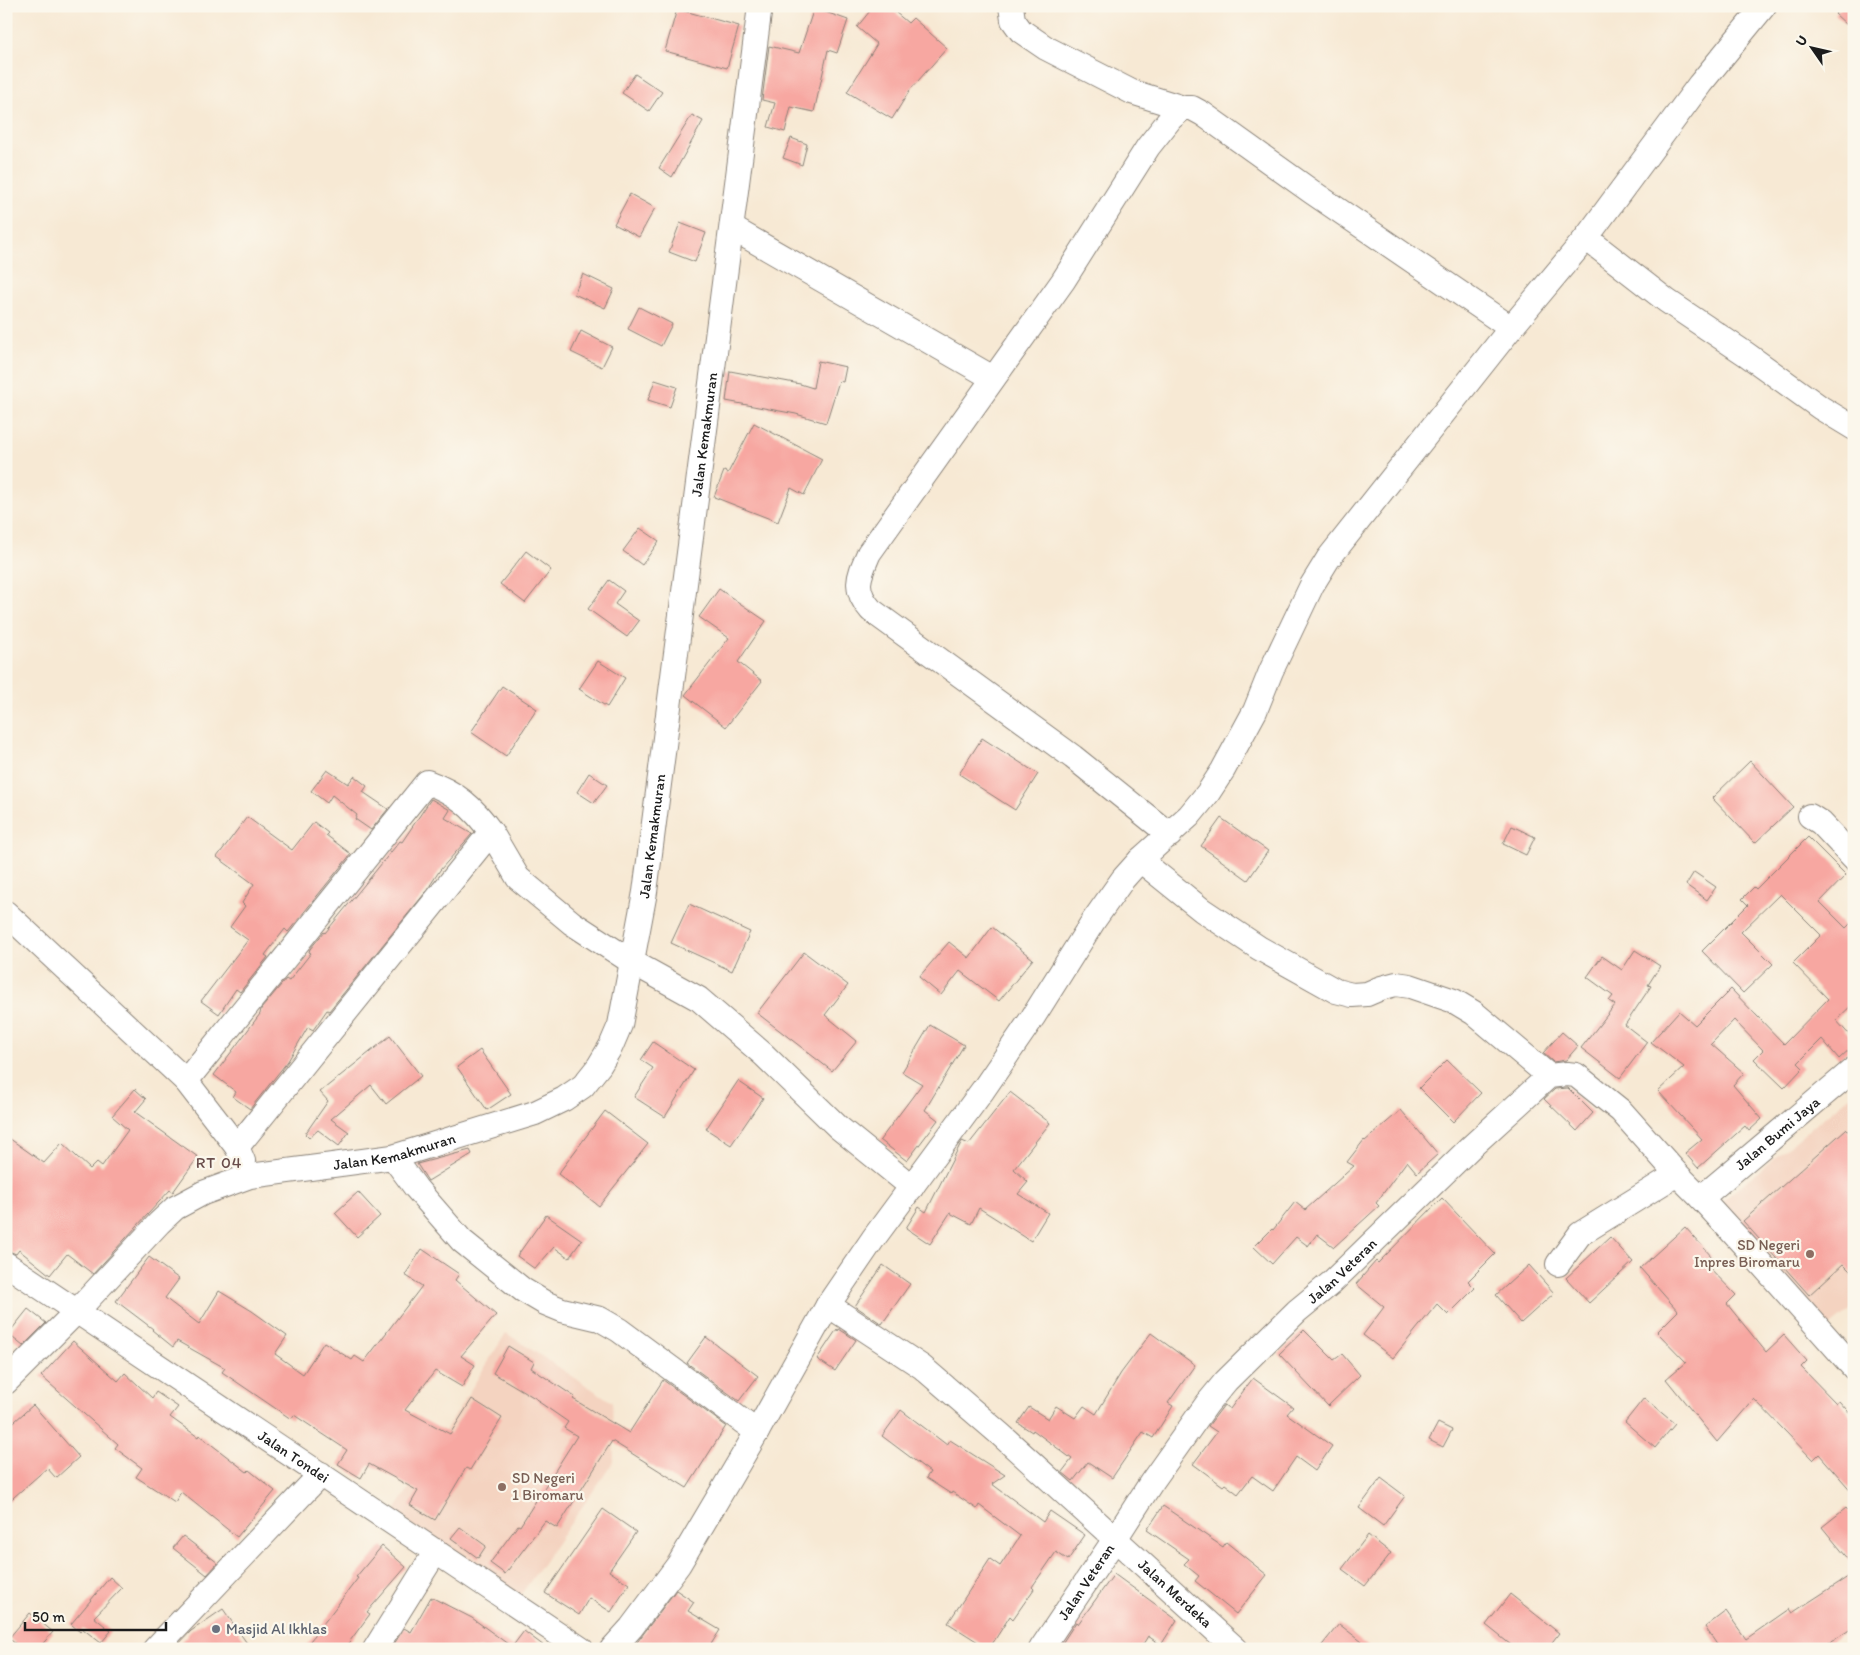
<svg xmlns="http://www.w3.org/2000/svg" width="1860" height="1655" font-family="Itim,sans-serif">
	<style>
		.built { fill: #f4d3c0 }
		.building { fill: #f7a7a1 }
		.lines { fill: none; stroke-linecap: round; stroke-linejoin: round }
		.minor-casing { stroke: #8a8278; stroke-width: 26 }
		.minor { stroke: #fff; stroke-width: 24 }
		.education-dot { fill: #8d6e63; stroke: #fbf7ec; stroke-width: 2 }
		.worship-dot { fill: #6b7280; stroke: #fbf7ec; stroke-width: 2 }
		.labels { text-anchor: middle; stroke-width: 4.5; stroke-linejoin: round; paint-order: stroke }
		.street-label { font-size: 15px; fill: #1c1c1c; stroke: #fbf7ec }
		.education-label { font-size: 15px; fill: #785e54; stroke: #fbf7ec; text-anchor: end }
		.worship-label { font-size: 15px; fill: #5b616d; stroke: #fbf7ec; text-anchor: start }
		.neighbourhood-label { font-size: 16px; letter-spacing: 1px; fill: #694d4b; stroke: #fbf7ec }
	</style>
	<rect width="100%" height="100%" fill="#fbf7ec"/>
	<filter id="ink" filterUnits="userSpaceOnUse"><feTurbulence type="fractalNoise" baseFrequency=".02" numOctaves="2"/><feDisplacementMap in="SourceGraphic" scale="10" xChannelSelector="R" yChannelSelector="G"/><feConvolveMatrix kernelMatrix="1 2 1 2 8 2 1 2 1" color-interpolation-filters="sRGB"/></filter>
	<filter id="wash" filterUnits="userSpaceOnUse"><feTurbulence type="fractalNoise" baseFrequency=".0096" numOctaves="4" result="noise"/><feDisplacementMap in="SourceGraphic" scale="20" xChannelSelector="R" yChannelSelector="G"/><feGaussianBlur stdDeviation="1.12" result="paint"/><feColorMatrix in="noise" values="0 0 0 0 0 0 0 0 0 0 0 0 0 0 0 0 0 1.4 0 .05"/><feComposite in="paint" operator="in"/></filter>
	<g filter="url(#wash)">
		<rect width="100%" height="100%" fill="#f7e9d4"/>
		<!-- built -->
		<g class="built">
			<polygon points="1854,1093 1854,1307 1827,1329 1722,1201"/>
			<polygon points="506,1333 612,1402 614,1461 520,1596 393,1514"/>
		</g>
		<g id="blocks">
			<!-- building -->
			<g class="building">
				<polygon points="874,6 888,6 908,23 913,18 947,48 910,90 892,119 847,92 877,44 857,27"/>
				<polygon points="1842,6 1854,6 1854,17 1847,25 1835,14"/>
				<polygon points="814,8 848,20 837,53 828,50 814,112 791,107 785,132 768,127 775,103 762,100 769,46 799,53"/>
				<polygon points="677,9 739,26 727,68 665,51"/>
				<polygon points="635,74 662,92 649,111 622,93"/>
				<polygon points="692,115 703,121 672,177 659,168"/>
				<polygon points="791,138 807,144 802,165 783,158"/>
				<polygon points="630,194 655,208 639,237 614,224"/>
				<polygon points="680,223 706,233 695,262 669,252"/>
				<polygon points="583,274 614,289 605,308 574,294"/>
				<polygon points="639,307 672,324 661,346 628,329"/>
				<polygon points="581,331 612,347 602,367 571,352"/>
				<polygon points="818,361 846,367 843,382 839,381 826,423 796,414 726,401 730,371 800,384 813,388"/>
				<polygon points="655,380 677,387 670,407 648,400"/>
				<polygon points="754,423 822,459 804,495 791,488 778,522 714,497 724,471 728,473"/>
				<polygon points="640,528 659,541 642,565 623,551"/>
				<polygon points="526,551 551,570 525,603 500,584"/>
				<polygon points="609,580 624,591 615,604 639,621 627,637 588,609"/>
				<polygon points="719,589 766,621 738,662 762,681 726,727 685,695 729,638 699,617"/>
				<polygon points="598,661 625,678 607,707 579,689"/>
				<polygon points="502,686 537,709 506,756 471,732"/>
				<polygon points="982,738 1038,774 1015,810 959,774"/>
				<polygon points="1750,761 1793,807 1755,843 1712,798"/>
				<polygon points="327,770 348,784 354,776 367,786 363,792 388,809 371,830 355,819 357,815 332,795 327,803 311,791"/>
				<polygon points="589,773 607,785 594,803 577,792"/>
				<polygon points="431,799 450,810 445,818 472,834 440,870 425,893 329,1011 327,1010 313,1030 308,1027 288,1061 250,1109 233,1097 236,1092 214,1075 260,1014 261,1009 286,979 289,981 311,953 309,952 310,949 324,932 325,933 400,841 402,842"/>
				<polygon points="247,817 292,850 314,822 328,833 326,835 351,854 288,932 285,929 265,955 268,957 240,992 236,989 219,1014 201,1001 248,940 230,927 245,906 242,903 254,884 217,857"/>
				<polygon points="1221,818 1268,851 1248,880 1201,846"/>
				<polygon points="1512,826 1535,837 1526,855 1503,844"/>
				<polygon points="1808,837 1846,875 1820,902 1846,928 1854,920 1854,1003 1836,1020 1854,1040 1854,1045 1839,1059 1822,1039 1798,1063 1803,1068 1784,1088 1754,1059 1763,1050 1734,1020 1711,1044 1744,1073 1733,1085 1762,1119 1749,1131 1745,1126 1698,1168 1685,1153 1702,1139 1658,1091 1684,1067 1651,1042 1679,1011 1695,1025 1731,989 1784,1044 1828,999 1793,963 1821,935 1780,894 1741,932 1773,964 1743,993 1702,951 1748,905 1742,899 1754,887 1756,889"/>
				<polygon points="1694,872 1716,887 1707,900 1686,885"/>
				<polygon points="689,904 750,932 732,971 671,943"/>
				<polygon points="992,927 1033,959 999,1001 960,971 941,995 919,977 949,942 969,958"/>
				<polygon points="1635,950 1660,966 1648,985 1651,986 1625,1025 1647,1042 1620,1078 1581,1048 1615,1005 1609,1001 1613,996 1587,977 1602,956 1622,970"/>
				<polygon points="804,952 848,985 825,1015 857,1041 832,1071 757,1013"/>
				<polygon points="930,1025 964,1045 925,1110 938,1120 907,1161 880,1140 922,1084 902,1072"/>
				<polygon points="1562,1032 1578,1046 1566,1060 1553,1062 1543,1053"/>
				<polygon points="390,1036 421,1076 386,1104 371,1085 331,1119 349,1132 339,1146 318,1130 309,1138 305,1134 328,1101 320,1092"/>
				<polygon points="653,1042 694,1070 665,1117 634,1097 653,1068 641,1060"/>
				<polygon points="480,1050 511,1094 487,1110 457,1067"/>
				<polygon points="1447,1060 1481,1093 1453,1122 1419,1088"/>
				<polygon points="738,1081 763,1098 731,1145 706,1129"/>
				<polygon points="1568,1088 1593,1113 1577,1131 1544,1099 1555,1089"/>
				<polygon points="135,1089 146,1099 135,1112 198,1157 173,1192 170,1190 93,1274 67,1254 50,1275 19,1250 16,1254 6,1250 6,1136 44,1163 62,1143 90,1169 97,1162 102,1166 128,1130 112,1116"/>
				<polygon points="1010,1092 1050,1123 1014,1169 1028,1182 1018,1194 1048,1213 1031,1241 979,1208 971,1224 950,1213 930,1244 906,1228 919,1207 926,1212 962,1141 969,1144"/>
				<polygon points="1401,1110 1438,1154 1417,1173 1407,1161 1376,1203 1379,1206 1334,1247 1317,1234 1308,1246 1296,1237 1272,1264 1254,1247 1272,1229 1273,1230 1295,1202 1305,1210 1354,1166 1347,1162 1364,1140 1365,1141"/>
				<polygon points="605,1111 648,1144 599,1206 558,1174"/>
				<polygon points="1846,1129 1854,1138 1854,1275 1843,1264 1809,1295 1743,1221"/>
				<polygon points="470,1150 472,1154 428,1181 417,1164"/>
				<polygon points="358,1192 380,1216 357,1237 335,1213"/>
				<polygon points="1442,1198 1495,1254 1468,1281 1475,1288 1448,1315 1437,1304 1393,1358 1363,1335 1384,1307 1356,1284 1376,1261 1378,1263"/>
				<polygon points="546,1215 582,1240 569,1258 554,1247 535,1269 517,1256"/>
				<polygon points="1685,1227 1712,1257 1705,1263 1736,1295 1727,1304 1766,1352 1784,1335 1807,1361 1801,1367 1836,1403 1839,1401 1854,1418 1854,1494 1819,1454 1813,1460 1754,1399 1717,1442 1666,1379 1686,1362 1657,1332 1678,1311 1640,1268"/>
				<polygon points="1610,1237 1633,1262 1589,1303 1566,1278"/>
				<polygon points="422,1249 459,1274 455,1280 496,1315 461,1356 475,1365 462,1387 435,1371 405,1410 450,1434 472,1399 502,1418 470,1470 466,1468 435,1520 410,1505 418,1491 369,1464 361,1478 338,1464 347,1450 294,1415 291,1419 222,1372 225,1368 177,1341 173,1347 152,1330 153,1329 116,1301 149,1257 179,1279 165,1298 199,1324 219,1291 252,1311 287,1336 275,1354 303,1374 324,1342 352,1360 355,1356 364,1362 422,1286 405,1275"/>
				<polygon points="883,1265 910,1284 882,1324 855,1306"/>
				<polygon points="1529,1265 1554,1293 1521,1323 1496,1295"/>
				<polygon points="28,1309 46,1323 23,1346 8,1334"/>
				<polygon points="837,1329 838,1331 839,1329 856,1340 835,1371 817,1359"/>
				<polygon points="1304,1330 1334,1360 1342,1354 1360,1375 1328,1406 1279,1354"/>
				<polygon points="1151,1333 1195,1365 1168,1403 1173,1406 1153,1438 1143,1432 1112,1478 1088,1462 1073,1481 1062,1472 1072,1459 1033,1430 1032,1432 1018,1423 1029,1407 1048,1419 1056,1406 1075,1418 1084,1406 1096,1414 1121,1373"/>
				<polygon points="706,1337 758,1376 739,1401 687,1363"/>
				<polygon points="73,1341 118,1381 125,1373 152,1398 156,1392 178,1407 170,1417 198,1437 199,1435 247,1472 249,1470 275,1491 237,1537 181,1492 175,1502 136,1477 142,1468 115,1448 118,1444 41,1376"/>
				<polygon points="508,1346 534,1362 531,1368 575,1397 573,1399 629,1433 663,1380 726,1426 687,1488 612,1441 557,1528 545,1521 505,1574 490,1563 518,1525 520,1526 577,1436 564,1428 568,1422 539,1402 540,1401 493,1373"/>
				<polygon points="1253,1378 1293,1407 1287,1414 1332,1446 1315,1471 1296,1457 1273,1491 1252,1476 1238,1494 1225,1484 1223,1486 1193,1464 1217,1432 1208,1426 1224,1405 1230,1409"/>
				<polygon points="1644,1398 1675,1424 1655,1448 1625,1422"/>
				<polygon points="33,1405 79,1457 56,1478 47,1468 6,1504 6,1429"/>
				<polygon points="901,1410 947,1445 950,1440 1005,1475 992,1484 1043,1522 1050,1511 1085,1535 1068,1560 1056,1552 1032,1587 1034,1589 1013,1619 1010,1616 989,1649 948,1623 990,1559 1000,1566 1020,1536 979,1505 977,1509 952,1492 951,1494 926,1478 930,1472 882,1436"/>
				<polygon points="1438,1423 1452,1430 1443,1447 1429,1440"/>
				<polygon points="1381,1478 1405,1496 1383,1526 1359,1508"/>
				<polygon points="1163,1506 1223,1547 1226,1542 1267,1575 1236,1614 1195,1581 1199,1576 1184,1564 1189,1559 1147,1530"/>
				<polygon points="1846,1508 1854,1517 1854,1566 1822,1527"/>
				<polygon points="603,1509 636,1532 609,1571 629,1584 611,1612 589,1598 579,1615 545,1593"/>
				<polygon points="460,1527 486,1546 478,1558 451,1538"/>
				<polygon points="1368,1535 1391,1553 1365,1586 1342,1569"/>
				<polygon points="183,1536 218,1563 207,1575 173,1548"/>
				<polygon points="382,1546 406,1567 367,1612 370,1614 344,1649 304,1649 358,1578 356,1577"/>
				<polygon points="1854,1573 1854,1627 1820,1649 1720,1649 1705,1627 1726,1611 1746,1639 1789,1609 1792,1613"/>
				<polygon points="1114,1574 1177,1620 1161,1645 1148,1636 1140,1649 1066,1649 1061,1645 1076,1622 1078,1624"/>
				<polygon points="110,1577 122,1588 94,1617 111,1631 101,1643 83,1629 80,1632 71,1624"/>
				<polygon points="676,1590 694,1602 688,1611 720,1630 708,1649 641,1649 635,1645"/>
				<polygon points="1510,1594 1559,1633 1547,1649 1516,1649 1486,1625"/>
				<polygon points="431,1597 472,1618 512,1647 524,1631 548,1649 391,1649 404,1628 411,1632"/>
				<polygon points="223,1609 251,1649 174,1649 191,1631"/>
				<polygon points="30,1613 53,1632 38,1649 21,1649 9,1638"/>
				<polygon points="1339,1624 1371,1649 1319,1649"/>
			</g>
		</g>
	</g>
	<g filter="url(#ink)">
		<use href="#blocks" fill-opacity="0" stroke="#8a8278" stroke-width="1"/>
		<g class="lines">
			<defs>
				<g id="minor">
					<polyline points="1011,6 1013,20 1021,31 1046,48 1132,92 1183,108"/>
					<polyline points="732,228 993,378"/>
					<polyline points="1586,238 1667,301 1746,354 1821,408 1854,428"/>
					<polyline points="1810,816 1821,823 1854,858"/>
					<path d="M1170,835L1073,757L871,610C852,589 859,576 869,553L1063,281L1148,147L1171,118L1183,108H1192L1203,114L1312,192L1511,328"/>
					<polyline points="1140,860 1202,910 1259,948 1336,991 1352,995 1367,994 1381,988 1396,984 1410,986 1454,1001 1474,1013 1549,1076"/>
					<polyline points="6,913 186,1081 237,1147 243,1161"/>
					<path d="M186,1081L427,782C457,793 473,807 491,832"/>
					<polyline points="237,1147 491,832 518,878 572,923 632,962 699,999 764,1055 838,1127 912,1187"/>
					<polyline points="393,1157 416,1188 462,1241 523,1290 545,1303 562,1310 600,1319 619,1330 757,1432"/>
					<path id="s1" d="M1701,1198L1854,1069"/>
					<path id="s2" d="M6,1264L581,1649"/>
					<polyline points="1558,1264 1580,1234 1677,1174"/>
					<path id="s3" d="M828,1305L922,1367L1001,1435L1236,1649"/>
					<path id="s4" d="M6,1382L76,1312L159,1223L175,1208L203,1193L250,1176L393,1157L535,1113L564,1099L583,1086L599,1066L611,1046L620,1025L645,892L760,6"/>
					<polyline points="155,1649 321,1474"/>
					<polyline points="375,1649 436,1551"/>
					<polyline points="612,1649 631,1628 679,1564 757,1432 828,1305 873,1239 983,1090 1033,1017 1094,920 1123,879 1140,860 1189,816 1208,793 1223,770 1255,711 1271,671 1312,585 1328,559 1511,328 1586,238 1700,84 1764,6"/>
					<path id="s5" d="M1041,1649L1115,1539L1151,1483L1207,1404L1226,1381L1297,1311L1331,1283L1471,1147L1549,1076L1567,1074L1576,1075L1621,1111L1677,1174L1701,1198L1755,1257L1854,1368"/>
				</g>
			</defs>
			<!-- minor casing -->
			<use href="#minor" class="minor-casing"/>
			<!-- minor -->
			<use href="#minor" class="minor"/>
		</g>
	</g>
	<!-- markers -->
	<g class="education-dot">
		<circle cx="1810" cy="1254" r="5"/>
		<circle cx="502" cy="1487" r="5"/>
	</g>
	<circle class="worship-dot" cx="216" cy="1629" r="5"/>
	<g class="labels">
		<!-- street labels -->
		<g class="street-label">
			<text dy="5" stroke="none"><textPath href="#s4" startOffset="1341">Jalan Kemakmuran</textPath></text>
			<text dy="5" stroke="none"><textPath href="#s4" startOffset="936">Jalan Kemakmuran</textPath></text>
			<text dy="5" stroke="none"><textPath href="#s1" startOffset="100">Jalan Bumi Jaya</textPath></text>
			<text dy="5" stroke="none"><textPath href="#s4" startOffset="471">Jalan Kemakmuran</textPath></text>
			<text dy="5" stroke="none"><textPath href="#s5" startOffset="486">Jalan Veteran</textPath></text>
			<text dy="5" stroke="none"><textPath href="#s2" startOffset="346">Jalan Tondei</textPath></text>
			<text dy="5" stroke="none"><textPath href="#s5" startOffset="81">Jalan Veteran</textPath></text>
			<text dy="5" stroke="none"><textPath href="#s3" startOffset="452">Jalan Merdeka</textPath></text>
		</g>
		<!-- education labels -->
		<g class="education-label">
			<text x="1800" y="1250">SD Negeri<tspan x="1800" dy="17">Inpres Biromaru</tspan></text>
			<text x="512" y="1483" text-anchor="start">SD Negeri<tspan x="512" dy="17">1 Biromaru</tspan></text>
		</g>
		<!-- worship labels -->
		<g class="worship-label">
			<text x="226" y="1634">Masjid Al Ikhlas</text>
		</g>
		<!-- neighbourhood labels -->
		<g class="neighbourhood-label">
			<text x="219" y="1168">RT 04</text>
		</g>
	</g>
	<!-- margin -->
	<rect width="1860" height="1655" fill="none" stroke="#fbf7ec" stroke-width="25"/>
	<!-- north arrow -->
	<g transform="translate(1812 48) rotate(304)" stroke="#fbf7ec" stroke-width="4" paint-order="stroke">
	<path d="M0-4L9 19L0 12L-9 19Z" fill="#1c1c1c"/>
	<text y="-8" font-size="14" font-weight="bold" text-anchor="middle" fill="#1c1c1c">U</text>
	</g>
	<!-- scale -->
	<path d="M25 1622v8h141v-8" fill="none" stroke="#1c1c1c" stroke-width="2.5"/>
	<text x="32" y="1622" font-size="15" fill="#1c1c1c" stroke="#fbf7ec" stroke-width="4" paint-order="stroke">50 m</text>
</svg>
